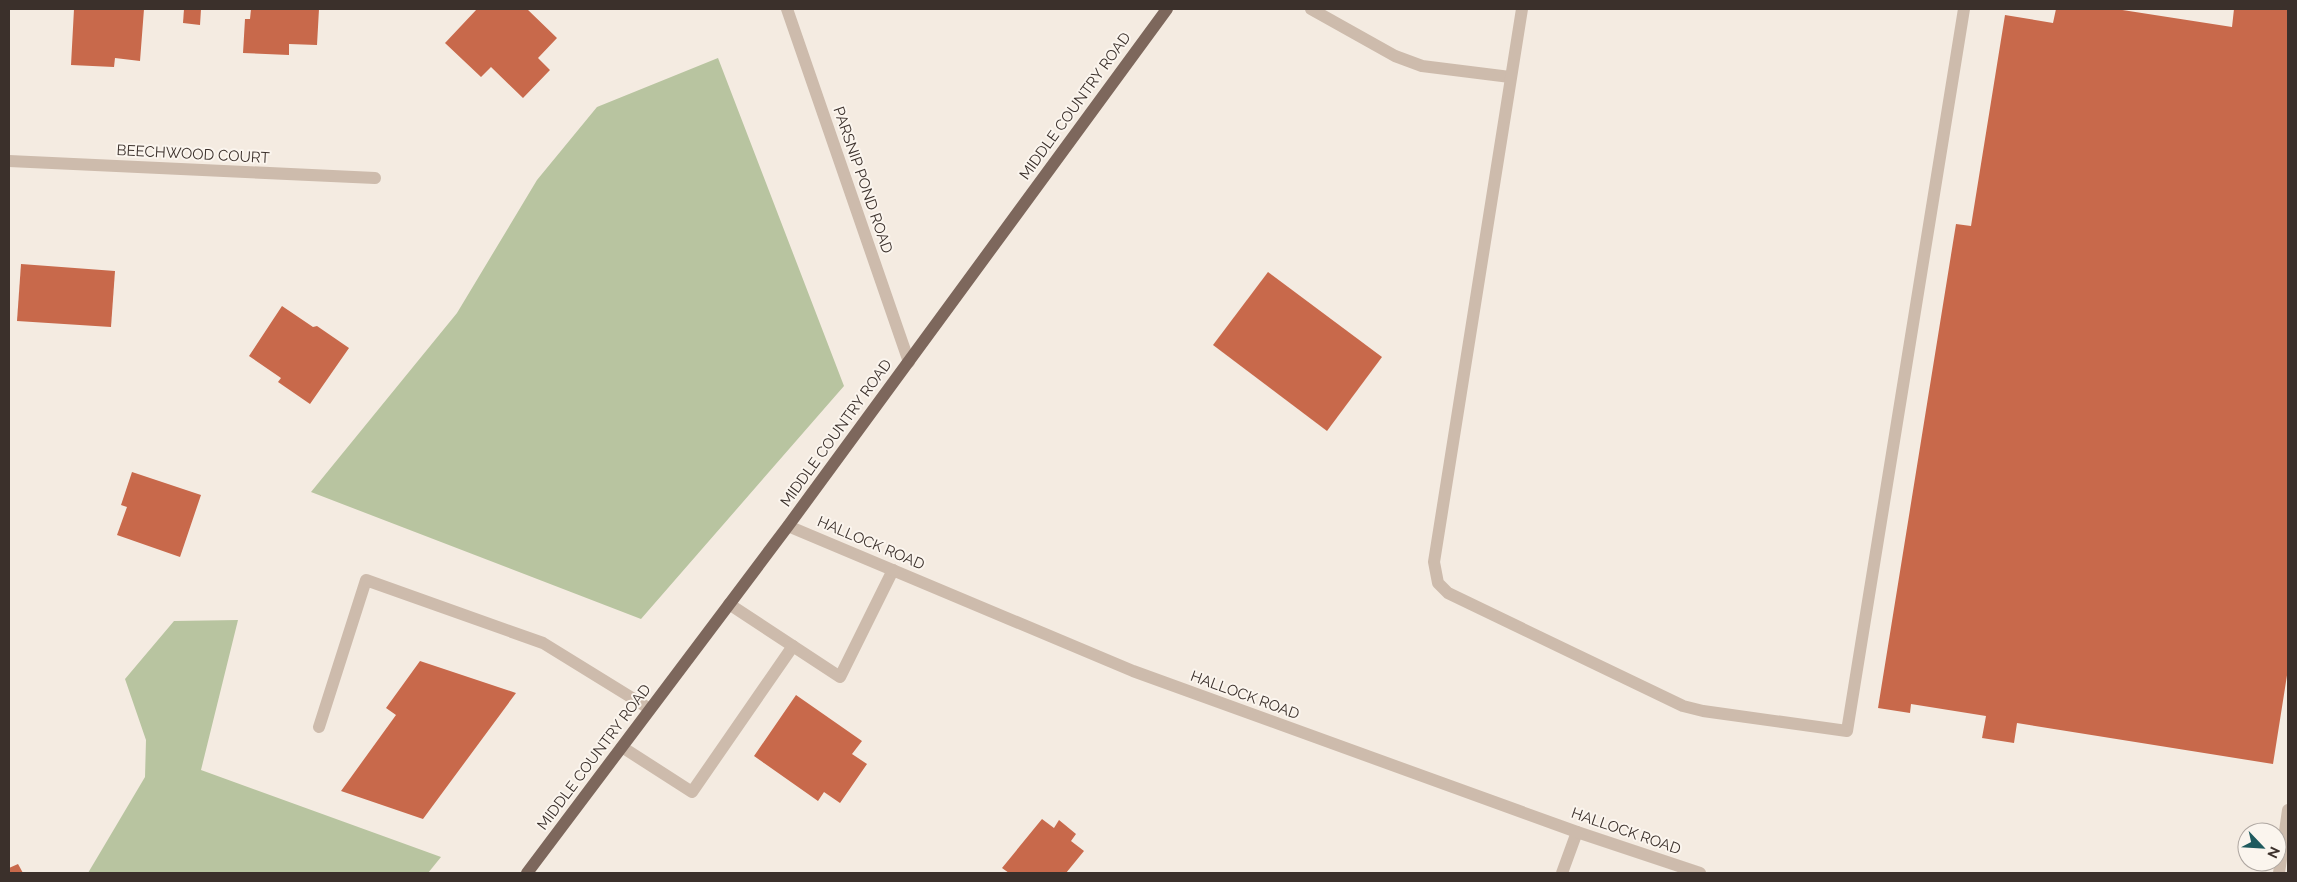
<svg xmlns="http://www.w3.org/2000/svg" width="2297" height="882" font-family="Raleway,sans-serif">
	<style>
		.green { fill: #b8c4a0 }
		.building { fill: #c8694b }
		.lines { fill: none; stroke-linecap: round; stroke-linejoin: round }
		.service { stroke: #cdbbac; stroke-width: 12 }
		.minor { stroke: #cdbbac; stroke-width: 12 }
		.tertiary { stroke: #cdbbac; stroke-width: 12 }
		.primary { stroke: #7d675c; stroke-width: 12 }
		.labels { text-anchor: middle; stroke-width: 4; stroke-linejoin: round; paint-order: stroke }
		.street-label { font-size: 15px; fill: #3b302b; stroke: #fbf5ee }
	</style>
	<rect width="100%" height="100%" fill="#f4ebe1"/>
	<!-- green -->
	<g class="green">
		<polygon points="718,58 844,386 641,619 311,492 457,313 537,180 597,107"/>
		<polygon points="238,620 201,770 441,857 428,873 88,873 145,777 146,740 125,679 174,621"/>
	</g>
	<!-- building -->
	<g class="building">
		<polygon points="74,9 144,9 140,61 115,58 114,67 71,65"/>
		<polygon points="184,9 201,9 200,25 183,23"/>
		<polygon points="251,9 319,9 317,45 289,44 289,55 243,53 245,19 250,19"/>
		<polygon points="477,9 527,9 557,38 538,58 550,70 523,98 491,67 481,77 445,43"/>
		<polygon points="2056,9 2116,9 2232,27 2234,9 2288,9 2288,669 2273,764 2017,723 2014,743 1982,738 1986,716 1911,704 1910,713 1878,708 1956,224 1971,226 2005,15 2053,23"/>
		<polygon points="21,264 115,271 111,327 17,321"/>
		<polygon points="1268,272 1382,357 1327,431 1213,345"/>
		<polygon points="282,306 313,327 317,326 349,348 310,404 278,382 281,378 249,356"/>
		<polygon points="132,472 201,495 180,557 117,535 127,507 121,505"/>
		<polygon points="420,661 516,693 423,819 341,791 396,715 386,708"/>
		<polygon points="796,695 862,741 852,754 867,764 840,803 824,792 818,801 754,756"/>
		<polygon points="1042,819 1054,828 1059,820 1076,834 1071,841 1084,851 1066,873 1009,873 1002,868"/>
		<polygon points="18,864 23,873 9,873 9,868"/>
	</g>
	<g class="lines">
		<!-- service -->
		<g class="service">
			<polyline points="1311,9 1395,56 1422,66 1510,77"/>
			<polyline points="1522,9 1434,562 1438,583 1448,593 1683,706 1703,711 1847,731 1964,9"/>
			<polyline points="729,604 840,677 893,570"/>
			<polyline points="319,727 366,580 543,643 650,709"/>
			<polyline points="622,747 692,792 793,646"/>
			<polyline points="2279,873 2288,810"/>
		</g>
		<!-- minor -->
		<g class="minor">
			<polyline points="787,9 909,362"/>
			<polyline points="9,161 375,178"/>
			<polyline points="1562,873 1577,832"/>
		</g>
		<!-- tertiary -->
		<polyline class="tertiary" points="788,526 1133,671 1577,832 1700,873"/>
		<!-- primary -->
		<polyline class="primary" points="527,873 788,526 1167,9"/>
	</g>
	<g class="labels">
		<!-- street labels -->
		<g class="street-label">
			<text transform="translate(1075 106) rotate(-54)" y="5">MIDDLE COUNTRY ROAD</text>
			<text transform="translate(193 154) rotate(3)" y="5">BEECHWOOD COURT</text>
			<text transform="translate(863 180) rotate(71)" y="5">PARSNIP POND ROAD</text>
			<text transform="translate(836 433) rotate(-54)" y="5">MIDDLE COUNTRY ROAD</text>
			<text transform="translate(871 543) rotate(23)" y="5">HALLOCK ROAD</text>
			<text transform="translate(1245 695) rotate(20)" y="5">HALLOCK ROAD</text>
			<text transform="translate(594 757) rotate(-53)" y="5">MIDDLE COUNTRY ROAD</text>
			<text transform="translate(1626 831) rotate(19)" y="5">HALLOCK ROAD</text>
		</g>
	</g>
	<!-- border -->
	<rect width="2297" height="882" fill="none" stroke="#3b302b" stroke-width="20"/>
	<!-- north arrow -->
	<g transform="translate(2262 847) rotate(115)"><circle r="24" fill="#fbf5ee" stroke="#aea6a0"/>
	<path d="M0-4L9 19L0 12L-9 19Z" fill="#1f5a5e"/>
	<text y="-8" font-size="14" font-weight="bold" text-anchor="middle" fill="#3b302b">N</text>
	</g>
</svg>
